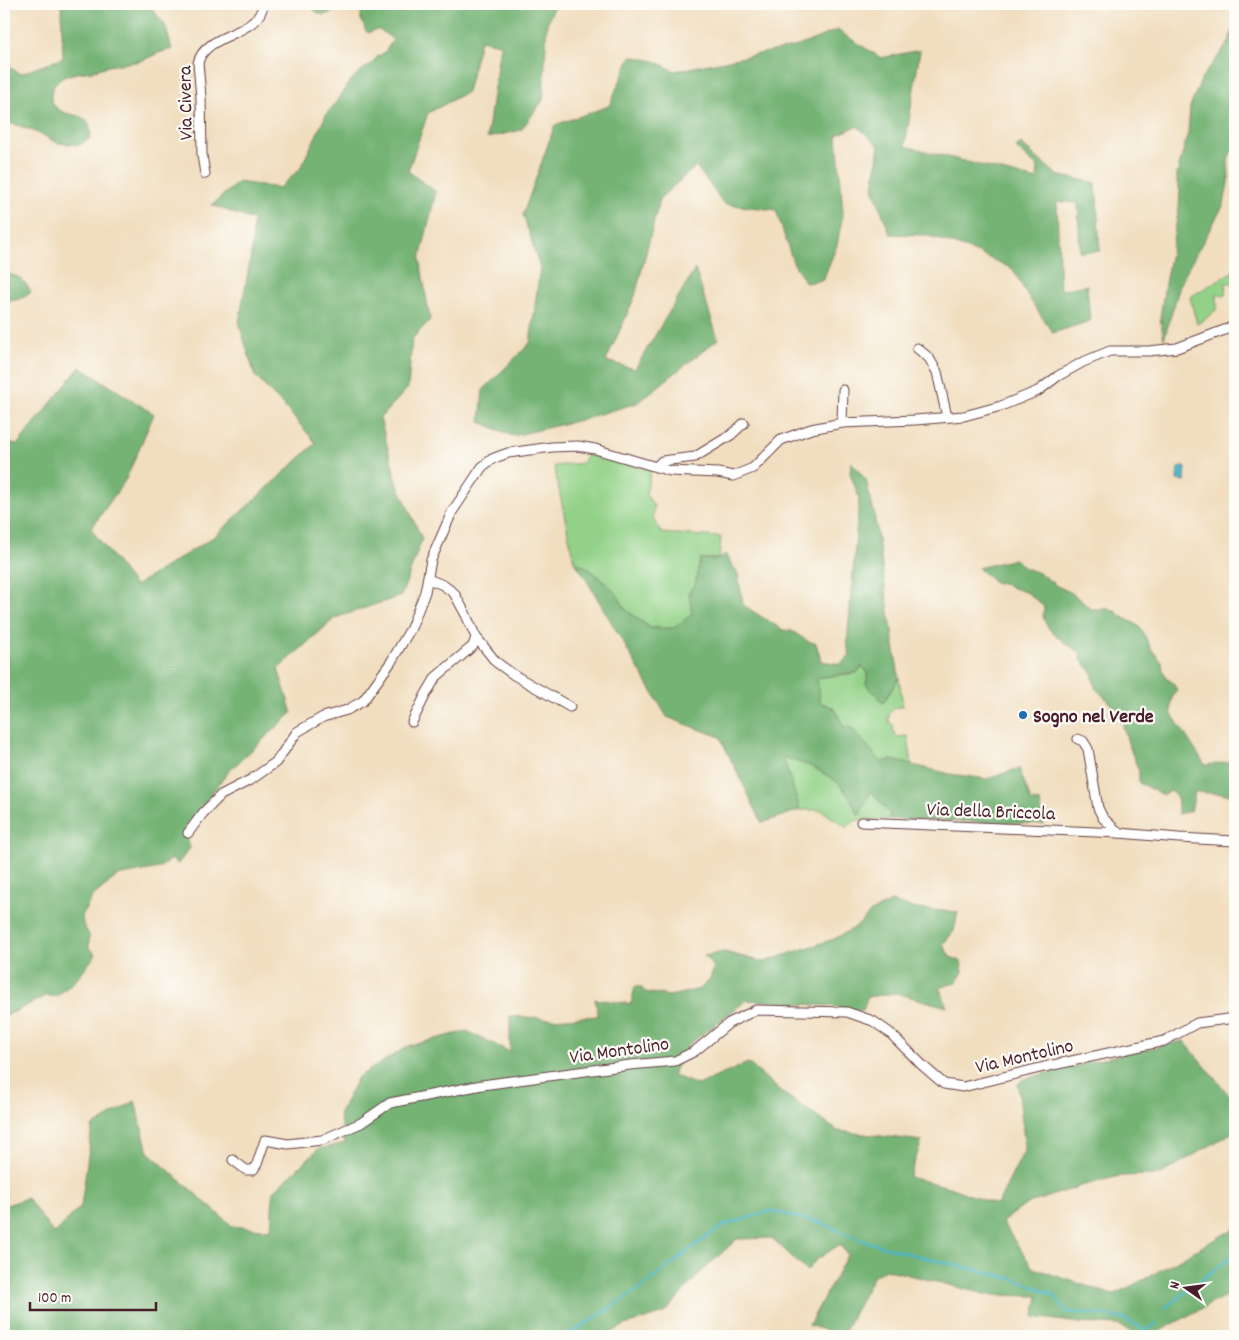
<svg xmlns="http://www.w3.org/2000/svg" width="1239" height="1340" font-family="Dekko,sans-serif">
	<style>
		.green { fill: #92d187; stroke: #6e7859 }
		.forest { fill: #75b374; stroke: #606950 }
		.water { fill: #4ab6c7; stroke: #4a6a79 }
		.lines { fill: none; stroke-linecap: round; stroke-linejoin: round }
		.stream { stroke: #4ab6c7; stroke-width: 2.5 }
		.minor-casing { stroke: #633c41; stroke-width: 11 }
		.minor { stroke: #fff; stroke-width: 9 }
		.poi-dot { fill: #1f6fb2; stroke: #fdfcf7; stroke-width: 2 }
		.labels { text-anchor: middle; stroke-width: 4.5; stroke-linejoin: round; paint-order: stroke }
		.street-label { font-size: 20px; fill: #4a1f2b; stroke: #fdfcf7 }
		.poi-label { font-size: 20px; font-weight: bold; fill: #4a1f2b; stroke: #fdfcf7; text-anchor: start }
	</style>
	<rect width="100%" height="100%" fill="#fdfcf7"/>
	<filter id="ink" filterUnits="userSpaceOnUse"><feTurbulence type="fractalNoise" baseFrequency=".02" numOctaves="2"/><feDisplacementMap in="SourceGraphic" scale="10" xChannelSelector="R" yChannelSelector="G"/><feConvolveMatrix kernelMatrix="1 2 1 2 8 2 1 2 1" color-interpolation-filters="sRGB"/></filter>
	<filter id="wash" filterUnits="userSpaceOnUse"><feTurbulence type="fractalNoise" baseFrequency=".0096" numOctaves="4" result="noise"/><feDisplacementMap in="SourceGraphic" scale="20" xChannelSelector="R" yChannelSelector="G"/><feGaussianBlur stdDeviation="1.12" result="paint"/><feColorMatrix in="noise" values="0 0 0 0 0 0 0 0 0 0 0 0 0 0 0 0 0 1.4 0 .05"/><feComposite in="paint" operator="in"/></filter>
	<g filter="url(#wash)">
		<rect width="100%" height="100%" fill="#f1debf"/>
		<!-- green -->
		<g class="green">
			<polygon points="1235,270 1235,283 1226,283 1225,295 1217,295 1217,309 1208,317 1197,324 1190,297"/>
			<polygon points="587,454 651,470 646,494 654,506 653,517 661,533 721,537 719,559 700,559 695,585 689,592 692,614 674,628 651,628 626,610 616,593 604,581 588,568 574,561 554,466 582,463"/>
			<polygon points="862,665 868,673 883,703 899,678 903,706 895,708 889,714 889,721 894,726 893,730 897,737 908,736 912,765 892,760 881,762 852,728 843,726 835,709 820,702 816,678 857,673"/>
			<polygon points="783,757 813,767 838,782 851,799 859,816 871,790 890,814 889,819 857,820 846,827 821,810 800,810"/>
		</g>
		<!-- forest -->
		<g class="forest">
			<path d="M61,4H148L165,25L172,49C166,51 160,52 154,55C149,57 145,60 140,61C132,63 122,63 114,65C106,66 99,69 92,71C79,73 62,73 54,86C48,95 51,106 61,111C70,116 83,114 88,123C91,127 91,133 90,138L80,145L57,143L43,135L20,126L4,122V63L20,74L63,58Z"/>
			<path d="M321,4L332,5L334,4H401C403,9 407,10 413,10L419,4H556L547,23L543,100L521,130L487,138L500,44L480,40L467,92L428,113L408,171L436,192L420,259L430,320L412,339L408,388L380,418L397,483L422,539L401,596L335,618L278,669L292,713L229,771L184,829L190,848L178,864L172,859L159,868L117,876L92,897L82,916L83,924L89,935V948L96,954L77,979L57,996H45L14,1012L4,1015V440L17,445L80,367L154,414L126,479L91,529L135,586L215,536L316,443L284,406L255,376L239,323L252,249L253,220L212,205L238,182L279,188L300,169L327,113L337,102L350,81L362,70L372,64L377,57L384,53L393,40C392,38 389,37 387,35C378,29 379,28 368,33L365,30C365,25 362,24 361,19C360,15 363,15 360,11C356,7 352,11 348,11C344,11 343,9 340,10C328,11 324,20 313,9V5Z"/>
			<polygon points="1234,4 1235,149 1230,154 1228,161 1229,178 1224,204 1182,279 1164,339 1160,318 1165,284 1179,208 1180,190 1177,183 1177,174 1188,133 1190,107 1202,78 1229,42 1233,26"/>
			<polygon points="837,30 881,58 920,50 905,146 1037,180 1038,167 1016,148 1021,144 1057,175 1096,183 1100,251 1080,252 1078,203 1057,202 1060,290 1087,285 1090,321 1053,333 1027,295 1013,269 976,252 926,235 890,234 873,188 879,146 857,126 837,135 843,213 837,245 823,280 806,283 793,262 776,210 724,204 696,166 660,198 635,296 606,361 635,369 695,269 718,339 637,403 576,421 513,436 480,422 483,390 530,343 540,268 523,214 555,125 609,106 631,56 654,61 675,71 798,46"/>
			<path d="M4,270L6,274C20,275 24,281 31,292C23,300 14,301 4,300Z"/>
			<polygon points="851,462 866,480 874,513 899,678 883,703 866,684 868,673 862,666 858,672 817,678 820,702 835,709 843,726 852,728 881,762 892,760 950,774 987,779 1019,768 1031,801 1040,802 1044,824 889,819 890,814 871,791 859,816 851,799 838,782 813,767 783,757 800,810 762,823 720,737 667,717 583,574 574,561 588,568 604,581 616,593 626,610 650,628 674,628 692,614 689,592 695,585 700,559 719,559 725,554 738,574 743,605 783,630 792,631 809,642 816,643 821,661 841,664 850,655 847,645 859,498 850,473"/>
			<path d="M1015,559L1024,568L1039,573L1057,586L1072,593L1091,609H1108L1115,611L1122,617L1136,624L1142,630L1151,649L1162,662L1163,670L1166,677L1173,683L1177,690L1172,698L1171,713L1205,765L1231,762L1235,766V796L1225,794L1195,792L1191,811L1178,814C1178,805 1179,796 1171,791L1163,795L1139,783V771L1128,743L1119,711L1095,688L1092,672L1081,660V653C1068,644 1045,633 1043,615C1043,613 1044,610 1044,607L1028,593L1013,588L1004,583L997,584L978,568Z"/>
			<polygon points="892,902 917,909 958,912 954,931 943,944 950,957 961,961 963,972 956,983 939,987 947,1007 896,993 867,997 863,1011 830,1006 747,1000 688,1045 672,1075 698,1085 748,1063 784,1094 838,1131 922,1141 909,1177 949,1187 997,1205 1025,1149 1018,1084 1024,1079 1106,1058 1184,1041 1229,1095 1235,1109 1235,1131 1159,1175 1119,1176 1081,1186 1027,1204 1002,1222 1033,1268 1113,1295 1143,1280 1235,1228 1235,1295 1225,1296 1156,1333 1153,1336 1138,1336 1119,1325 1079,1323 1034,1317 1038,1296 989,1295 885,1269 873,1277 842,1336 809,1325 848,1254 839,1245 816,1260 807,1271 772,1238 737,1239 697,1276 665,1313 625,1325 605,1336 4,1336 4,1206 27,1198 54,1234 81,1206 92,1127 135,1101 148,1152 232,1226 271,1230 273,1192 318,1149 345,1143 339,1114 358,1077 408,1046 467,1031 510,1052 510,1016 552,1019 598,1016 595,999 631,1004 635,987 641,987 645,992 670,996 700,989 710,979 714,967 704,956 724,952 764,962 834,939 856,927 871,912"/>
		</g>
		<!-- water -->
		<polygon class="water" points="1182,466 1186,468 1185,481 1177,480 1178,468"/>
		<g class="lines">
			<!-- stream -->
			<g class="stream">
				<polyline points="1165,1308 1235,1254"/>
				<polyline points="567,1336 648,1283 697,1244 724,1225 771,1211 822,1223 858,1239 906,1253 1018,1280 1054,1295 1067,1312 1096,1314 1124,1319 1146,1330 1156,1324"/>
			</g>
		</g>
	</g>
	<g filter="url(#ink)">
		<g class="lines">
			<defs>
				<g id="minor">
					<path d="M205,174L202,155L201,97L198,63C205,32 260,36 263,4"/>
					<polyline points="917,348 929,358 937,372 947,417"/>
					<polyline points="842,423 843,390"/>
					<polyline points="656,467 662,461 695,457 731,435 744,423"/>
					<polyline points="476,637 496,662 514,675 570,707"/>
					<polyline points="412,722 426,694 436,677 473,646 476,637 465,613 454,593 443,585 428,579"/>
					<polyline points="1078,739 1083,741 1088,749 1098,808 1103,818 1119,833 1179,838 1235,841"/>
					<polyline points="861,822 1119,833"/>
					<polyline points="188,833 203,813 221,795 252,779 276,762 297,732 323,717 347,710 363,701 391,662 411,628 425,592 431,560 452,512 482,467 492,459 508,453 552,447 578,446 595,449 670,471 718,473 733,476 753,468 781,440 811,429 842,423 915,420 964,416 1001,406 1038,391 1058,376 1083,362 1110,351 1149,351 1177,348 1235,326"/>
					<polyline points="233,1160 246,1170 253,1170 257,1164 265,1140 288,1144 322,1140 361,1123 390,1103 482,1085 630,1065 675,1061 695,1051 729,1023 756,1010 847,1012 873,1021 890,1033 923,1066 944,1084 963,1087 1044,1067 1164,1041 1197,1023 1235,1018"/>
				</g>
			</defs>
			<!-- minor casing -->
			<use href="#minor" class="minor-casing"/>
			<!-- minor -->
			<use href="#minor" class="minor"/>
		</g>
	</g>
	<!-- markers -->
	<circle class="poi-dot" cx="1023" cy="715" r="5"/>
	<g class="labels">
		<!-- street labels -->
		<g class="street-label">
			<text transform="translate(184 103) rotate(-91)" y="7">Via Civera</text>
			<text transform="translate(991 810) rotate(2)" y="7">Via della Briccola</text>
			<text transform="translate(619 1049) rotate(-8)" y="7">Via Montolino</text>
			<text transform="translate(1024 1055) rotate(-13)" y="7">Via Montolino</text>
		</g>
		<!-- poi labels -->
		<g class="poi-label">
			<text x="1033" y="722">Sogno nel Verde</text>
		</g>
	</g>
	<!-- margin -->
	<rect width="1239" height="1340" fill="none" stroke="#fdfcf7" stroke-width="20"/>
	<!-- north arrow -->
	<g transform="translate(1186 1288) rotate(284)" stroke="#fdfcf7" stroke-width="4" paint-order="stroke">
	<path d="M0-4L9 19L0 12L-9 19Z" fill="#4a1f2b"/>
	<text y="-8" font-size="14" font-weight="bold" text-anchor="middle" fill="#4a1f2b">N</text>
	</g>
	<!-- scale -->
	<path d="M30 1302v8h126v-8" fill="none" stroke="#4a1f2b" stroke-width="2.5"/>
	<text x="38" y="1302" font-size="15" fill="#4a1f2b" stroke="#fdfcf7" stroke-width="4" paint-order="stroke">100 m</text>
</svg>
